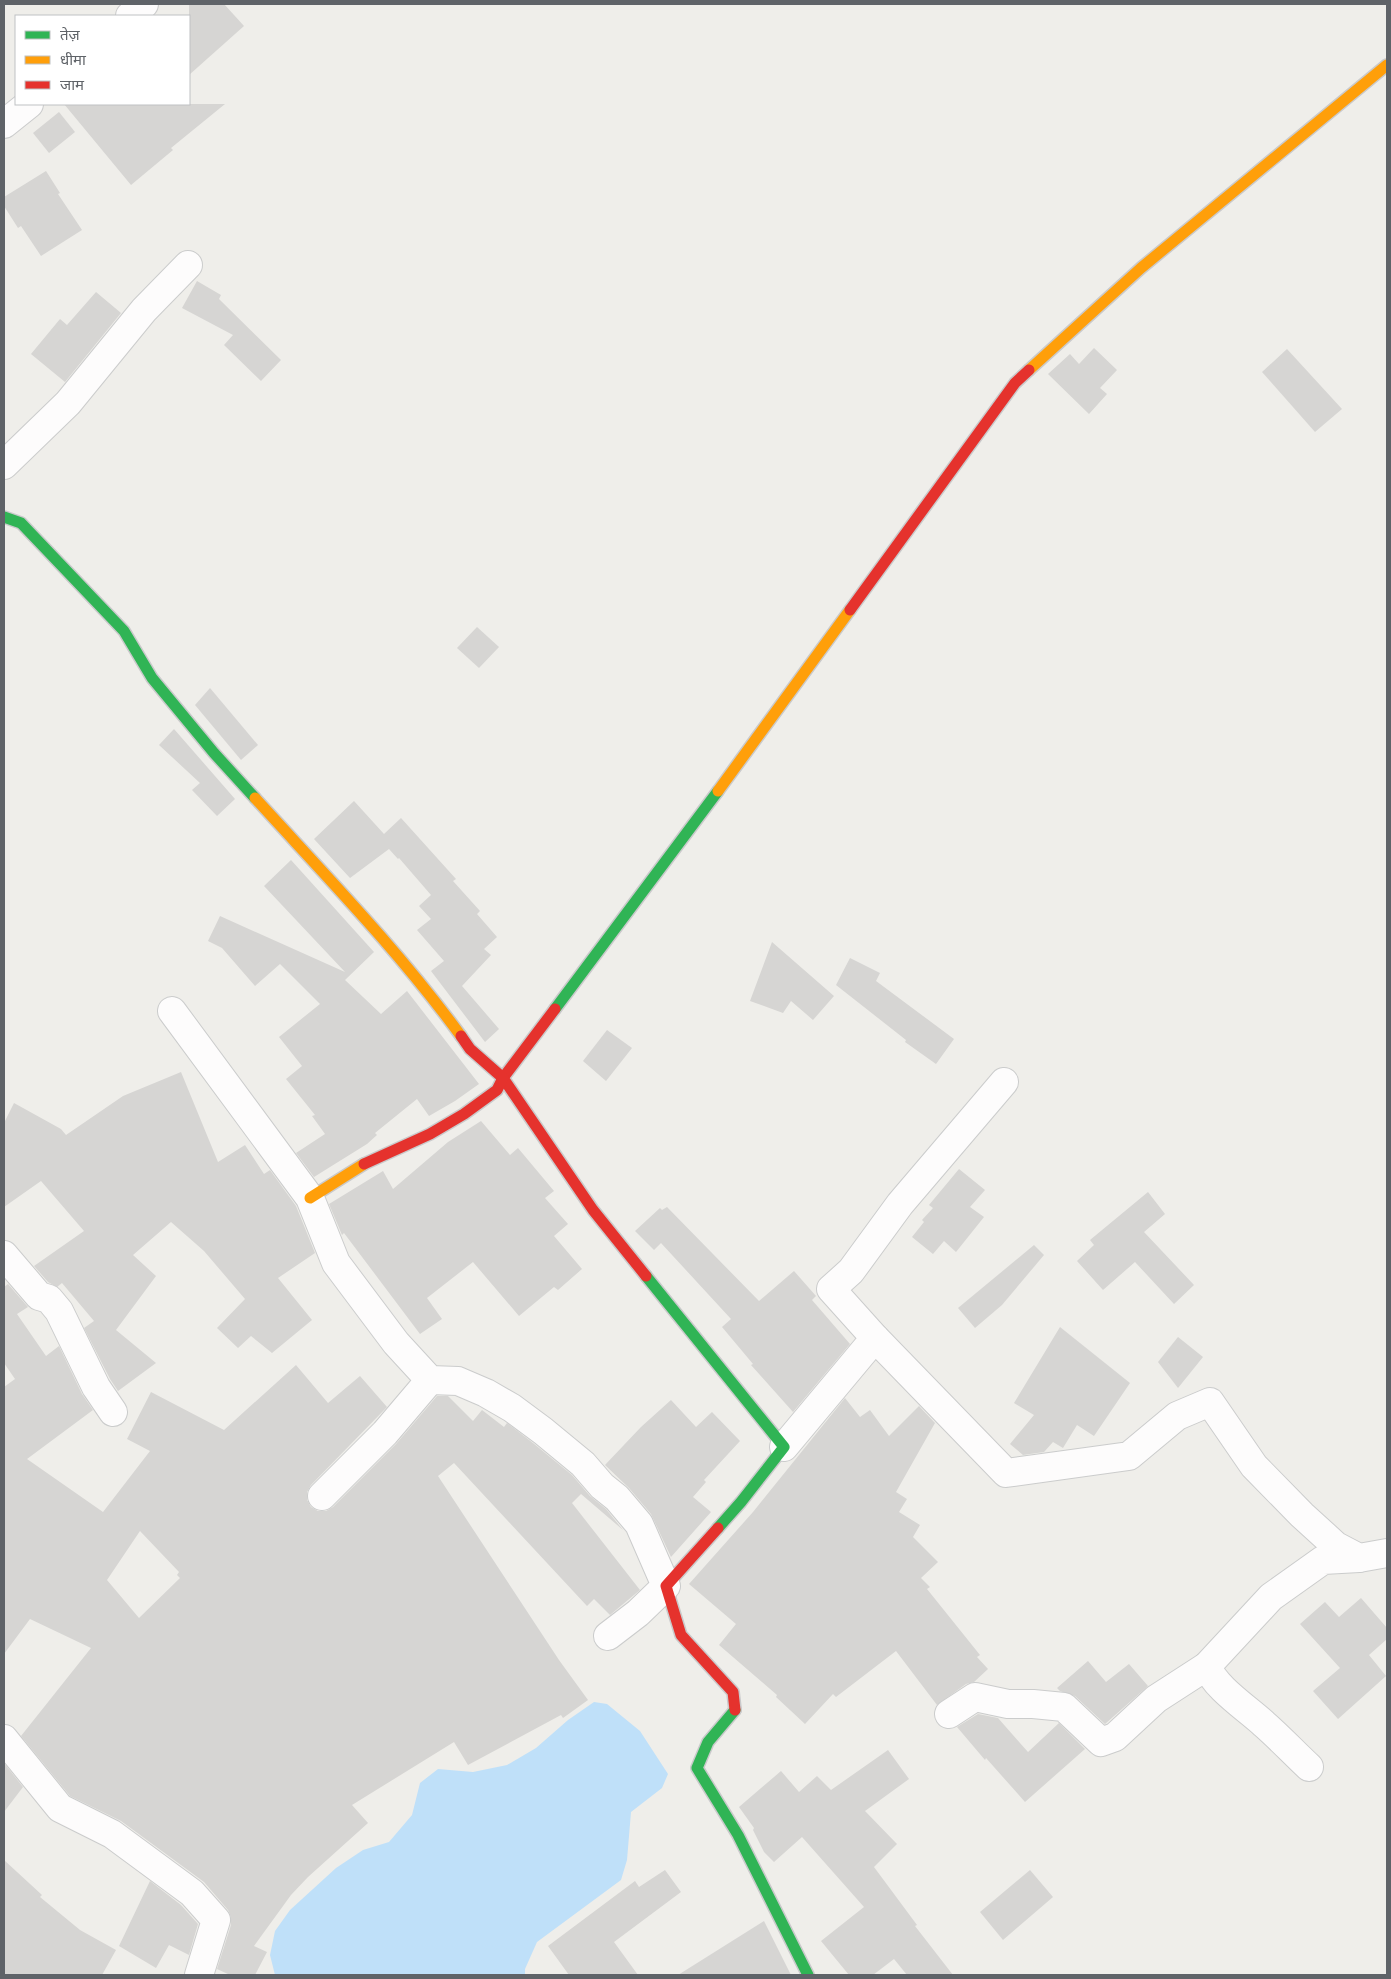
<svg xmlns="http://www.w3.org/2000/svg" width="1391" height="1979" font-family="'Nunito Sans','Noto Sans Devanagari',sans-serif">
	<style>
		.water { fill: #bfe0f9 }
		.building { fill: #d6d5d3; fill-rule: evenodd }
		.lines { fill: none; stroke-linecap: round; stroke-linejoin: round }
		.street-casing { stroke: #cbcccc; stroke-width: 30 }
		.fast-casing { stroke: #cacacb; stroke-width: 14 }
		.slow-casing { stroke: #cacacb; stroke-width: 14 }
		.jam-casing { stroke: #cacacb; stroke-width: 14 }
		.street { stroke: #fdfcfc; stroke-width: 28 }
		.fast { stroke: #30b455; stroke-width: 11 }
		.slow { stroke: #ff9f0a; stroke-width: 11 }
		.jam { stroke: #e5322d; stroke-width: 11 }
	</style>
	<rect width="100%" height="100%" fill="#efeeea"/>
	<!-- water -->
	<polygon class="water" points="594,1702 607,1704 640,1731 668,1774 662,1788 631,1812 627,1860 621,1880 537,1942 525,1969 525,1975 275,1975 270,1955 275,1931 290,1910 336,1868 363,1850 389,1842 412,1815 420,1783 438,1769 473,1772 507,1765 536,1748 568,1720"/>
	<!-- building -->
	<g class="building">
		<polygon points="189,4 224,4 244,26 189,75"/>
		<polygon points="64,104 225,104 171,148 173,150 131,185"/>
		<polygon points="59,112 75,132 49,153 33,133"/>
		<polygon points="46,171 60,193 58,194 82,230 41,256 21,226 18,228 4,206 4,197"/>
		<polygon points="197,281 221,295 219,299 281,360 261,381 224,345 233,335 182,308"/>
		<polygon points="96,292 121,313 65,382 31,354 60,319 67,325"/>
		<polygon points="1094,348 1117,370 1100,388 1107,394 1089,414 1048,374 1070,354 1079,364"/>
		<polygon points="1287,349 1342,409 1315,432 1262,372"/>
		<polygon points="477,627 499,647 479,668 457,648"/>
		<polygon points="210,688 258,745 241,760 195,705"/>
		<polygon points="174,729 235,799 217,816 192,790 200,783 159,745"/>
		<polygon points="354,801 384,834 401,818 456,879 453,881 480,911 477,914 497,937 484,949 491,955 462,986 499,1029 485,1042 431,971 444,961 417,930 431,919 419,906 431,895 399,858 398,859 389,849 350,878 314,839"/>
		<polygon points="291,860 374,952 345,980 381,1014 407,991 479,1084 455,1101 429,1116 417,1099 375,1133 377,1135 367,1144 314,1177 296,1153 325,1134 312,1116 315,1115 286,1079 302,1066 279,1037 320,1004 280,964 255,986 222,948 208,941 220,916 345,972 264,886"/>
		<polygon points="772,942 834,996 813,1020 791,1001 783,1013 750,1001"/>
		<polygon points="850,958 880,973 876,981 954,1039 936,1064 905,1042 906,1040 836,985"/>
		<polygon points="607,1030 632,1048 606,1081 583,1061"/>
		<polygon points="181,1072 218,1162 245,1145 264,1174 270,1170 296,1206 315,1253 278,1278 312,1320 272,1353 251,1336 238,1348 217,1328 245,1299 204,1251 171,1222 133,1255 156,1276 116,1330 156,1363 118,1391 110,1379 84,1328 94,1321 62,1283 57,1287 48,1282 34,1266 84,1231 41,1181 4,1207 4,1123 14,1103 61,1129 66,1135 123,1096"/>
		<polygon points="481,1121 510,1155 518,1148 554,1191 545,1198 568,1224 554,1236 582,1269 558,1290 554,1287 519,1316 473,1262 427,1298 442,1319 420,1334 344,1233 342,1235 329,1204 383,1171 393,1189 448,1142"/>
		<polygon points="959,1169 985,1190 970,1207 984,1217 956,1252 944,1241 933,1254 912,1237 924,1222 922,1220 933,1208 929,1205"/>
		<polygon points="1148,1192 1165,1214 1144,1232 1194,1285 1174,1304 1135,1262 1103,1290 1077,1261 1094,1245 1090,1240"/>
		<polygon points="667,1207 759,1301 794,1271 816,1296 812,1300 850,1344 793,1412 751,1365 753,1364 722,1327 731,1319 661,1243 654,1250 635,1231 660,1208 662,1210"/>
		<polygon points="1034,1245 1044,1255 1002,1305 975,1328 958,1308"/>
		<path d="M8,1284L28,1307L17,1314L46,1356L59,1346L82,1394L93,1410L27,1459L103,1512L150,1451L127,1439L151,1392L224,1430L296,1365L328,1403L360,1376L387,1407L311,1485L307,1492V1500L311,1507L318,1511H326L333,1507L396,1444L437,1396H448L473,1421L482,1410L504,1427L507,1423L533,1443L572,1475L590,1496L606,1509L623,1530L581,1494L572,1503L640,1590L610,1615L594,1599L587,1606L454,1463L438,1476L559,1660L588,1700L563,1718L561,1715L468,1765L454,1742L352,1805L368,1823L308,1877L291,1895L254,1946L267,1952L255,1975H230L217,1969L231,1925V1917L228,1910L204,1882L121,1821L70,1796L21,1736L91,1648L30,1619L4,1654V1387L15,1379L4,1363V1287ZM140,1531L179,1572L177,1575L180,1578L139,1618L107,1580Z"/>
		<polygon points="1060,1327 1130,1383 1094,1436 1077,1425 1063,1448 1053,1442 1044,1452 1023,1455 1010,1444 1034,1415 1014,1403"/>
		<polygon points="1178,1337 1203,1357 1178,1388 1158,1362"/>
		<polygon points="845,1398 860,1417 870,1410 889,1436 919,1406 935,1423 896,1492 907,1499 899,1512 920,1525 913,1537 938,1562 921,1578 930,1587 927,1589 980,1655 977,1657 988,1669 974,1682 966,1684 937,1705 896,1651 836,1697 833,1694 805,1724 776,1697 777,1695 719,1645 736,1624 689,1584 753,1512"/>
		<polygon points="671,1400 696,1427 712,1412 740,1441 704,1480 706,1482 693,1497 711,1512 671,1557 651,1514 629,1488 605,1465 641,1427"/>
		<polygon points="1361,1598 1387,1628 1387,1639 1369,1655 1386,1676 1338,1719 1313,1691 1340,1668 1300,1624 1325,1602 1339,1617"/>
		<polygon points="1088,1661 1106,1682 1129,1664 1148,1686 1105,1724 1075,1696 1060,1691 1057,1688"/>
		<polygon points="978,1714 998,1718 1028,1752 1059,1723 1085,1749 1025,1802 986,1758 985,1760 957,1727"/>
		<polygon points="888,1750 909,1779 865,1811 897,1844 874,1867 917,1925 915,1926 953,1975 907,1975 894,1959 873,1975 849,1975 821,1941 864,1907 802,1837 774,1862 764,1852 753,1830 754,1828 739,1807 781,1771 799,1792 817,1776 831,1790"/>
		<polygon points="4,1763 23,1787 4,1812"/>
		<polygon points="4,1860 42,1895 40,1897 80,1930 116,1950 102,1975 4,1975"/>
		<polygon points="665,1870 681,1892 614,1942 638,1975 569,1975 548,1946 635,1881 639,1887"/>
		<polygon points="1030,1870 1053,1897 1003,1940 980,1912"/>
		<polygon points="150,1881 181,1905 198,1924 189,1955 169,1945 156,1968 119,1946"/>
		<polygon points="764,1921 791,1975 678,1975"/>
	</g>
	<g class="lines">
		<defs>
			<g id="street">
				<polyline points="130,16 144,4"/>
				<polyline points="4,124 29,104"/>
				<polyline points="4,465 68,403 144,310 188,265"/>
				<polyline points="172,1011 310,1198 336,1263 396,1343 430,1380 458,1381 486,1393 512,1408 543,1431 583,1464 602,1486 617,1498 639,1524 666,1586 638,1613 608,1636"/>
				<polyline points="4,1255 39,1296 49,1299 59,1311 96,1387 113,1412"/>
				<polyline points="875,1338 1006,1473 1129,1456 1177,1416 1210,1402 1254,1466 1302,1515 1336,1546 1359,1558 1387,1553"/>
				<polyline points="784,1447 875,1338 831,1289 851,1271 900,1204 1004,1082"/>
				<polyline points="322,1496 385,1433 430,1380"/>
				<path d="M1207,1666C1214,1687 1248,1709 1264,1724C1280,1738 1294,1753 1309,1767"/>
				<polyline points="949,1714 975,1697 1008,1704 1033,1704 1064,1707 1101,1742 1115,1737 1156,1699 1207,1666 1271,1597 1323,1560 1359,1558"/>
				<polyline points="4,1739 60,1808 112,1834 192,1893 216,1920 199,1975"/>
			</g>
			<g id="fast">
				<polyline points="4,517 21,523 124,631 152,678 214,753 255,798"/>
				<polyline points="555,1009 718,791"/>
				<polyline points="646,1276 784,1447 741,1502 718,1528"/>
				<polyline points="735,1710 708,1742 697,1768 738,1835 808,1975"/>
			</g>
			<g id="slow">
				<polyline points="1029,370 1141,268 1387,65"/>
				<polyline points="718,791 850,610"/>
				<path d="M255,798C326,876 399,951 461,1036"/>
				<polyline points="310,1198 364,1164"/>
			</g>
			<g id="jam">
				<polyline points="850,610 1015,383 1029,370"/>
				<polyline points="555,1009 503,1078 593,1210 646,1276"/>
				<polyline points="364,1164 430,1134 464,1114 497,1090 503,1078 470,1049 461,1036"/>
				<polyline points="718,1528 666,1586 681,1635 733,1692 735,1710"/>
			</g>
		</defs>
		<!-- street casing -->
		<use href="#street" class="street-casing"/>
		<!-- fast casing -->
		<use href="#fast" class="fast-casing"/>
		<!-- slow casing -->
		<use href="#slow" class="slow-casing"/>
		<!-- jam casing -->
		<use href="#jam" class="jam-casing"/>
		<!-- street -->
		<use href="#street" class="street"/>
		<!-- fast -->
		<use href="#fast" class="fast"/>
		<!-- slow -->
		<use href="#slow" class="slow"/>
		<!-- jam -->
		<use href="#jam" class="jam"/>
	</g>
	<!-- border -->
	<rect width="1391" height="1979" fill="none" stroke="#5f6368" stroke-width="10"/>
	<!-- legend -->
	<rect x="15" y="15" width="175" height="90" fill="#ffffff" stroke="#bfc1c3"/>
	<rect x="25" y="31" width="25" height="8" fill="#30b455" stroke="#bfc1c3"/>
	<text x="60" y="40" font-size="15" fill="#5f6368">तेज़</text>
	<rect x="25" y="56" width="25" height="8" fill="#ff9f0a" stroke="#bfc1c3"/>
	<text x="60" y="65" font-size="15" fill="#5f6368">धीमा</text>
	<rect x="25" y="81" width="25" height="8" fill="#e5322d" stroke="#bfc1c3"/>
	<text x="60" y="90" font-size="15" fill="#5f6368">जाम</text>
</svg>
